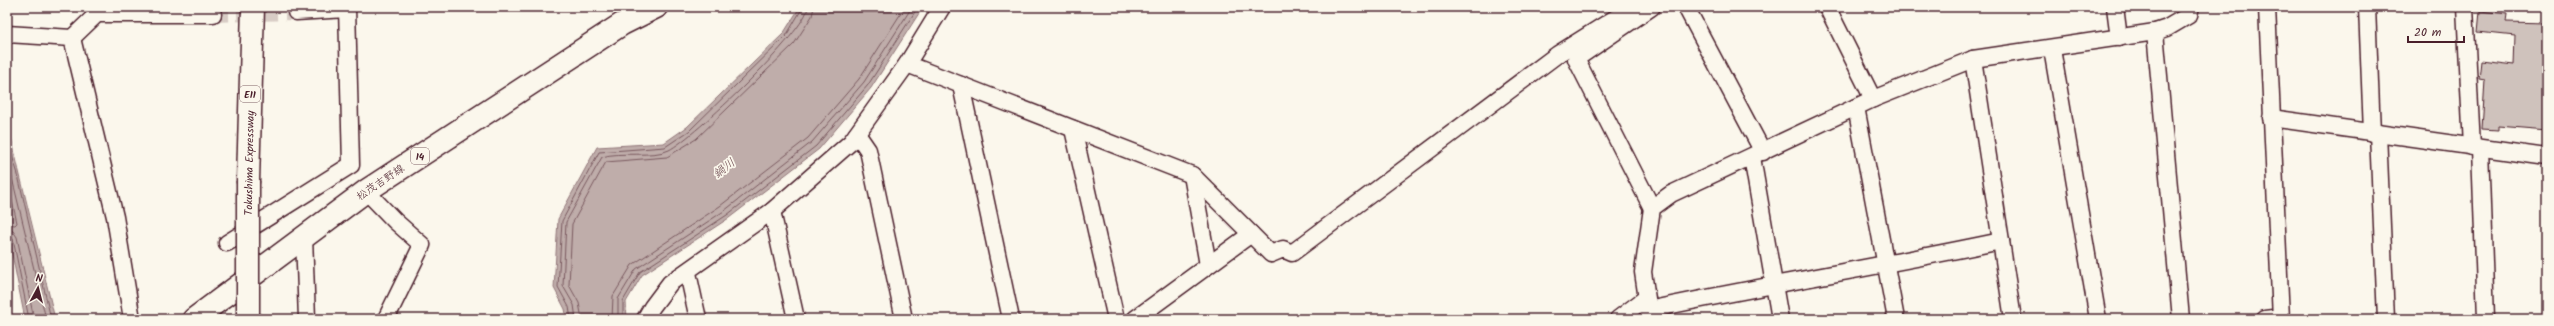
<svg xmlns="http://www.w3.org/2000/svg" width="2554" height="326" font-family="Kalam,'Klee One',sans-serif">
	<style>
		.water { fill: #bfadaa; stroke: #907477 }
		.lines { fill: none; stroke-linecap: round; stroke-linejoin: round }
		.shore { stroke: #79585e; stroke-width: 1 }
		.building { fill: #cfc2bc; stroke: #4a1f2b }
		.street-tunnel { stroke: #d8ccc5; stroke-width: 16; stroke-dasharray: 16 8; stroke-linecap: butt }
		.street-casing { stroke: #4a1f2b; stroke-width: 19 }
		.primary-casing { stroke: #4a1f2b; stroke-width: 25 }
		.highway-casing { stroke: #4a1f2b; stroke-width: 25 }
		.street { stroke: #fbf7ec; stroke-width: 16 }
		.primary { stroke: #fbf7ec; stroke-width: 22 }
		.highway { stroke: #fbf7ec; stroke-width: 22 }
		.highway-bridge-casing { stroke: #4a1f2b; stroke-width: 25; stroke-linecap: butt }
		.highway-bridge { stroke: #fbf7ec; stroke-width: 22 }
		.labels { text-anchor: middle; stroke-width: 3.5; stroke-linejoin: round; paint-order: stroke }
		.shield { fill: #fbf7ec; stroke: #7f6065; stroke-width: 1 }
		.shield-label { font-size: 10px; font-weight: bold; fill: #4a1f2b }
		.street-label { font-size: 11px; fill: #4a1f2b; stroke: #fbf7ec }
		.water-label { font-size: 12px; font-style: italic; fill: #6d4a51; stroke: #fbf7ec }
	</style>
	<rect width="100%" height="100%" fill="#fbf7ec"/>
	<filter id="ink" filterUnits="userSpaceOnUse"><feTurbulence type="fractalNoise" baseFrequency=".025" numOctaves="2"/><feDisplacementMap in="SourceGraphic" scale="8" xChannelSelector="R" yChannelSelector="G"/><feConvolveMatrix kernelMatrix="1 2 1 2 8 2 1 2 1" color-interpolation-filters="sRGB"/></filter>
	<g filter="url(#ink)">
		<!-- water -->
		<g class="water">
			<polygon points="800,7 923,7 871,88 819,149 729,218 642,275 626,302 627,319 567,319 565,309 554,288 558,219 597,147 664,143 687,127 783,34"/>
			<path d="M7,120C22,186 39,252 55,319H25L7,229Z"/>
		</g>
		<g class="lines">
			<!-- shore -->
			<g class="shore">
				<polyline points="7,141 17,171 51,319"/>
				<polyline points="7,157 46,319"/>
				<polyline points="7,178 17,223 15,225 7,224"/>
				<polyline points="7,230 13,231 17,237 34,319"/>
				<polyline points="7,235 13,239 29,319"/>
				<polyline points="571,319 569,307 558,287 562,221 599,152 665,147 689,131 786,36 803,7"/>
				<path d="M576,319L574,305L563,286L566,222L602,157C619,151 654,158 669,150C693,138 807,31 808,7"/>
				<polyline points="582,319 579,303 569,285 572,224 606,162 667,157 696,139 794,44 812,16 814,7"/>
				<polyline points="612,319 613,296 632,265 720,206 808,138 859,79 905,7"/>
				<polyline points="618,319 618,299 636,269 724,211 812,142 864,82 912,7"/>
				<polyline points="623,319 623,301 640,272 727,215 816,146 868,85 918,7"/>
			</g>
		</g>
		<!-- building -->
		<polygon class="building" points="2480,11 2507,14 2506,22 2547,23 2547,130 2498,126 2498,130 2482,129 2485,80 2479,79 2481,61 2514,65 2515,36 2478,32"/>
		<g class="lines">
			<!-- street-tunnel -->
			<polyline class="street-tunnel" points="213,14 296,12"/>
			<defs>
				<g id="street">
					<polyline points="1686,7 1763,152"/>
					<polyline points="1827,7 1873,99"/>
					<polyline points="2115,7 2119,38"/>
					<polyline points="2267,7 2281,319"/>
					<polyline points="2367,7 2372,133"/>
					<polyline points="2465,7 2472,147"/>
					<polyline points="296,12 347,9"/>
					<polyline points="2155,32 2181,319"/>
					<polyline points="7,34 72,38 115,217 132,319"/>
					<polyline points="72,38 97,14 213,14"/>
					<polyline points="2052,49 2098,319"/>
					<polyline points="1973,59 2013,319"/>
					<polyline points="907,64 1192,175 1271,254 1283,249 1292,253 1558,54 1633,7"/>
					<polyline points="961,85 1011,319"/>
					<polyline points="1856,107 1896,319"/>
					<polyline points="2271,118 2547,157"/>
					<polyline points="1073,129 1116,319"/>
					<polyline points="2378,133 2386,319"/>
					<polyline points="857,134 868,150 904,319"/>
					<polyline points="2480,148 2486,319"/>
					<polyline points="1752,157 1780,319"/>
					<polyline points="1192,175 1208,265"/>
					<polyline points="366,191 395,221 422,245 386,319"/>
					<polyline points="1652,208 1576,59 1652,7"/>
					<polyline points="772,211 796,319"/>
					<polyline points="304,237 307,319"/>
					<polyline points="227,243 351,165 347,7"/>
					<polyline points="688,273 698,319"/>
					<path d="M1648,310C1765,285 1883,266 2001,241"/>
					<polyline points="645,319 652,307 670,283 772,211 851,142 907,64 942,7"/>
					<polyline points="1135,319 1251,234"/>
					<polyline points="1618,319 1646,298"/>
					<polyline points="1650,319 1643,272 1652,208 1671,194 1873,99 1973,59 2155,32 2167,28 2189,15 2191,7"/>
					<polyline points="2265,319 2281,317"/>
				</g>
				<polyline id="primary" points="194,319 366,191 622,24 656,7"/>
				<polyline id="highway" points="248,181 253,7"/>
			</defs>
			<!-- street casing -->
			<use href="#street" class="street-casing"/>
			<!-- primary casing -->
			<use href="#primary" class="primary-casing"/>
			<!-- highway casing -->
			<use href="#highway" class="highway-casing"/>
			<!-- street -->
			<use href="#street" class="street"/>
			<!-- primary -->
			<use href="#primary" class="primary"/>
			<!-- highway -->
			<use href="#highway" class="highway"/>
			<defs>
				<polyline id="highway-bridge" points="248,181 248,319"/>
			</defs>
			<!-- highway-bridge casing -->
			<use href="#highway-bridge" class="highway-bridge-casing"/>
			<!-- highway-bridge -->
			<use href="#highway-bridge" class="highway-bridge"/>
		</g>
	</g>
	<g class="labels">
		<!-- shield labels -->
		<g class="shield">
			<rect x="240" y="86" width="20" height="16" rx="3"/>
			<rect x="411" y="148" width="18" height="16" rx="3"/>
		</g>
		<g class="shield-label">
			<text x="250" y="98">E11</text>
			<text x="420" y="160">14</text>
		</g>
		<!-- street labels -->
		<g class="street-label">
			<text transform="translate(249 163) rotate(-89)" y="4">Tokushima Expressway</text>
			<text transform="translate(380 182) rotate(-34)" y="4">松茂吉野線</text>
		</g>
		<!-- water labels -->
		<g class="water-label">
			<text transform="translate(724 168) rotate(-38)" y="4">鍋川</text>
		</g>
	</g>
	<!-- margin -->
	<rect width="2554" height="326" fill="none" stroke="#fbf7ec" stroke-width="24"/>
	<rect x="12" y="12" width="2530" height="302" fill="none" stroke="#4a1f2b" stroke-width="1.5" filter="url(#ink)"/>
	<!-- north arrow -->
	<g transform="translate(38 288) rotate(7)" stroke="#fbf7ec" stroke-width="3" paint-order="stroke">
	<path d="M0-3L7 15L0 10L-7 15Z" fill="#4a1f2b"/>
	<text y="-6" font-size="11" font-weight="bold" text-anchor="middle" fill="#4a1f2b">N</text>
	</g>
	<!-- scale -->
	<path d="M2408 36v6h56v-6" fill="none" stroke="#4a1f2b" stroke-width="2"/>
	<text x="2414" y="36" font-size="12" fill="#4a1f2b" stroke="#fbf7ec" stroke-width="3" paint-order="stroke">20 m</text>
</svg>
